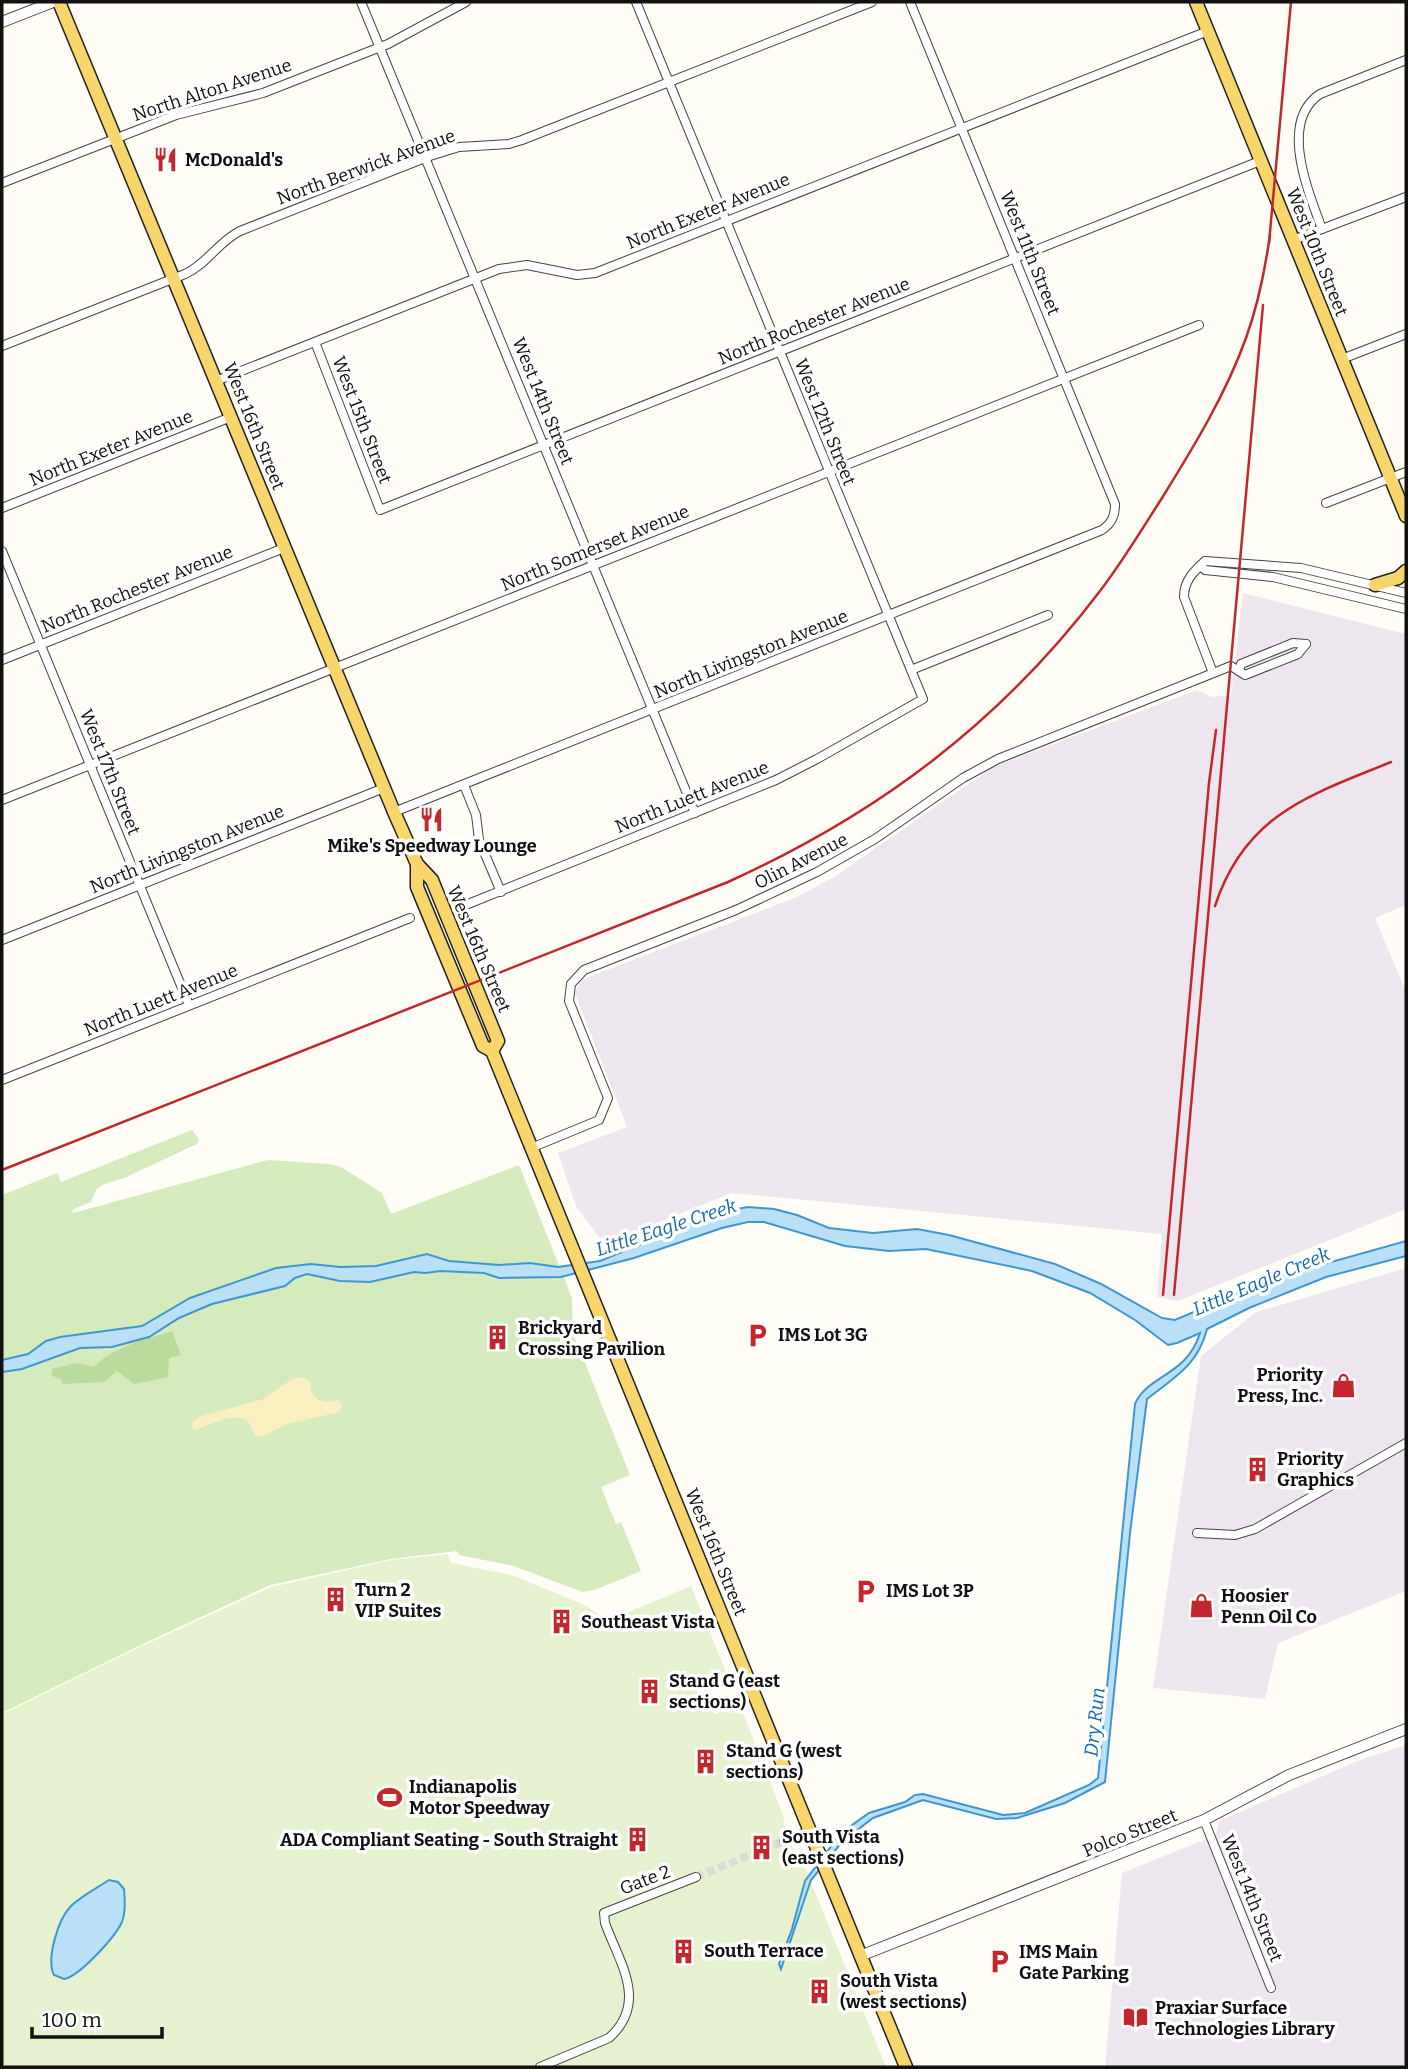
<svg xmlns="http://www.w3.org/2000/svg" width="1408" height="2069" font-family="Bitter,serif">
	<style>
		.industrial { fill: #eee6ef }
		.green { fill: #d5ebbd }
		.forest { fill: #b9dc9c }
		.sand { fill: #fbeec1 }
		.pitch { fill: #e6f2cf }
		.water { fill: #b9e0f7; stroke: #3f96cf; stroke-width: 2 }
		.lines { fill: none; stroke-linecap: round; stroke-linejoin: round }
		.minor-tunnel { stroke: #dbdad3; stroke-width: 8; stroke-dasharray: 8 4; stroke-linecap: butt }
		.minor-casing { stroke: #444; stroke-width: 10 }
		.tertiary-casing { stroke: #444; stroke-width: 12 }
		.primary-casing { stroke: #222; stroke-width: 15 }
		.minor { stroke: #fff; stroke-width: 8 }
		.tertiary { stroke: #fff; stroke-width: 10 }
		.primary { stroke: #f9d66b; stroke-width: 12 }
		.rail { stroke: #c4262e; stroke-width: 2.5 }
		.labels { text-anchor: middle; stroke-width: 7; stroke-linejoin: round; paint-order: stroke }
		.street-label { font-size: 18px; fill: #111; stroke: #fff }
		.poi-label { font-size: 18px; font-weight: bold; fill: #111; stroke: #fff; text-anchor: start }
		.water-label { font-size: 19px; font-style: italic; fill: #1768a6; stroke: #fff }
	</style>
	<rect width="100%" height="100%" fill="#fffdf5"/>
	<!-- industrial -->
	<g class="industrial">
		<polygon points="1243,593 1406,634 1406,905 1375,918 1406,992 1406,1209 1178,1301 1157,1297 1162,1234 732,1193 604,1244 576,1206 558,1153 627,1127 575,993 581,980 797,897 834,877 993,767 1197,690 1212,697 1231,695"/>
		<polygon points="1406,1268 1406,1591 1278,1643 1265,1699 1153,1688 1201,1356 1256,1312"/>
		<polygon points="1406,1745 1406,2067 1105,2067 1122,1873 1216,1835 1219,1821 1360,1760"/>
	</g>
	<!-- green -->
	<polygon class="green" points="192,1130 199,1139 197,1144 124,1178 102,1185 96,1190 91,1202 72,1210 73,1213 268,1160 329,1164 341,1167 382,1193 391,1214 519,1165 572,1298 573,1333 630,1475 601,1487 616,1524 621,1522 641,1571 595,1590 582,1592 514,1566 459,1555 457,1551 391,1559 270,1585 143,1644 2,1713 2,1195 57,1173 61,1182"/>
	<!-- forest -->
	<path class="forest" d="M172,1331L181,1355L169,1358L168,1377L134,1384L117,1371L104,1382L63,1384L61,1379L52,1376V1369L77,1363L94,1367C113,1346 146,1340 172,1331Z"/>
	<!-- sand -->
	<path class="sand" d="M302,1377L311,1382V1391L318,1400L328,1402L339,1400L342,1405L341,1409L336,1413L286,1424L262,1437L255,1435C252,1431 250,1423 246,1420C233,1412 208,1426 196,1430L192,1428L193,1421L202,1416L263,1399L292,1379Z"/>
	<!-- pitch -->
	<polygon class="pitch" points="447,1554 451,1563 512,1575 582,1604 609,1620 691,1586 729,1679 695,1689 715,1715 719,1712 743,1713 785,1820 783,1822 796,1856 800,1855 886,2067 2,2067 2,1714 142,1646 271,1587 391,1560"/>
	<!-- water -->
	<g class="water">
		<path d="M748,1207L774,1209L797,1215L829,1228L873,1233L917,1229L949,1235L1055,1264L1101,1284L1162,1318L1175,1320L1274,1278L1406,1241V1256L1326,1277L1249,1308L1207,1329C1198,1365 1175,1377 1147,1399L1130,1533L1105,1782L1065,1803L1017,1818L996,1819L923,1800L873,1818L842,1842L811,1880L781,1969L779,1964L792,1929L805,1881L841,1833L869,1813L905,1802L915,1795L923,1794L1003,1815L1025,1813L1089,1785L1098,1778L1135,1404C1147,1375 1187,1376 1200,1333L1177,1343L1168,1345L1135,1320L1090,1293L1032,1271L926,1249L889,1251L845,1246L764,1222H748L722,1228L634,1258L561,1277L499,1278L484,1273L440,1271L426,1273L414,1272L370,1282L340,1281L307,1274L295,1278L285,1286L212,1304L179,1318L149,1337L112,1347L80,1348L22,1369L2,1372V1360L28,1354L46,1341L60,1337L142,1326L190,1298L276,1268L311,1264L340,1267L376,1266L427,1254L449,1261L499,1265L530,1263L558,1267L600,1261L715,1213Z"/>
		<path d="M109,1880L118,1882L124,1889C125,1899 126,1912 122,1922C115,1937 80,1976 64,1979L54,1975C46,1959 58,1919 71,1906C81,1896 97,1888 109,1880Z"/>
	</g>
	<g class="lines">
		<!-- minor-tunnel -->
		<polyline class="minor-tunnel" points="696,1877 784,1841"/>
		<defs>
			<g id="minor">
				<polyline points="361,2 695,813"/>
				<polyline points="2,183 176,115 263,93 388,44 466,2"/>
				<path d="M1322,229C1309,193 1278,122 1320,94L1406,60"/>
				<polyline points="1293,240 1406,197"/>
				<polyline points="315,342 380,510 1260,161"/>
				<path d="M2,346L185,274C207,264 218,242 240,231L430,156L459,147L509,144L522,140L872,2"/>
				<polyline points="1342,359 1406,334"/>
				<polyline points="216,381 499,269 527,265 577,275 595,273 1208,31"/>
				<polyline points="1326,503 1406,472"/>
				<polyline points="2,508 231,417"/>
				<polyline points="2,551 189,1005"/>
				<polyline points="1200,566 1205,570 1273,577 1406,609"/>
				<polyline points="2,660 284,548"/>
				<polyline points="911,670 1048,615"/>
				<polyline points="1239,671 1241,664 1293,643 1306,644"/>
				<path d="M1213,673L1184,597C1184,581 1193,572 1205,561L1301,568L1406,593"/>
				<polyline points="464,785 476,815 479,840 501,892"/>
				<polyline points="2,800 1199,325"/>
				<path d="M394,812L1102,530C1112,523 1115,516 1115,504L910,2"/>
				<polyline points="463,906 776,780 817,759 923,699 636,2"/>
				<polyline points="2,940 384,788"/>
				<polyline points="2,1080 410,918"/>
				<polyline points="531,1148 599,1120 608,1098 569,1001 571,984 584,970 736,910 817,872 875,839 963,778 998,759 1231,666 1245,675 1298,654 1306,644"/>
				<polyline points="1197,1533 1235,1535 1255,1529 1406,1443"/>
				<polyline points="1204,1820 1271,1988"/>
				<polyline points="784,1841 810,1831"/>
				<path d="M540,2067L609,2038C649,2002 619,1962 605,1923L604,1913L696,1877"/>
			</g>
			<g id="tertiary">
				<polyline points="2,22 53,2"/>
				<polyline points="860,1956 1204,1820 1289,1775 1406,1729"/>
			</g>
			<g id="primary">
				<polyline points="59,2 394,812 417,864 432,880 498,1041 492,1051"/>
				<polyline points="1196,2 1406,516"/>
				<polyline points="1375,585 1398,578 1406,571"/>
				<polyline points="417,864 417,887 483,1046 492,1051 906,2067"/>
			</g>
		</defs>
		<!-- minor casing -->
		<use href="#minor" class="minor-casing"/>
		<!-- tertiary casing -->
		<use href="#tertiary" class="tertiary-casing"/>
		<!-- primary casing -->
		<use href="#primary" class="primary-casing"/>
		<!-- minor -->
		<use href="#minor" class="minor"/>
		<!-- tertiary -->
		<use href="#tertiary" class="tertiary"/>
		<!-- primary -->
		<use href="#primary" class="primary"/>
		<!-- rail -->
		<g class="rail">
			<polyline points="1269,243 1291,2"/>
			<path d="M1215,906C1245,814 1310,795 1391,762"/>
			<path d="M2,1170L728,882C878,814 1000,723 1100,591C1123,561 1142,529 1162,498C1193,448 1226,394 1246,338C1258,305 1265,270 1270,235"/>
			<polyline points="1163,1295 1209,783 1216,730"/>
			<polyline points="1174,1295 1263,305"/>
		</g>
	</g>
	<!-- icons -->
	<defs>
		<symbol id="restaurant-bare" viewBox="-9 -9 18 18"><path d="M-5-6h1v4h1v-4h1v4h1v-4h1v5L-1.5 .5V6h-2V.5L-5-1ZM5-6V6H3V1.5H1.5Q1.5-4 5-6Z" fill="#c4262e" stroke="#fff" stroke-width="2.5" paint-order="stroke"/></symbol>
		<symbol id="parking-bare" viewBox="-9 -9 18 18"><path d="M-3.5-5.5H1a3.5 3.5 0 0 1 0 7H-1V5.5H-3.5ZM-1-3.4V-.6H.8a1.4 1.4 0 0 0 0-2.8Z" fill="#c4262e" stroke="#fff" stroke-width="2.5" paint-order="stroke"/></symbol>
		<symbol id="building-bare" viewBox="-9 -9 18 18"><path d="M-4-6H4V6H1V3H-1V6H-4ZM-2.5-4.3h1.7v1.8h-1.7ZM.8-4.3h1.7v1.8H.8ZM-2.5-1h1.7V.8h-1.7ZM.8-1h1.7V.8H.8Z" fill="#c4262e" stroke="#fff" stroke-width="2.5" paint-order="stroke"/></symbol>
		<symbol id="shop-bare" viewBox="-9 -9 18 18"><path d="M-5-2.5h2.3a2.7 3.5 0 0 1 5.4 0H5L5.5 6h-11ZM-1.5-2.5h3a1.5 2.3 0 0 0-3 0Z" fill="#c4262e" stroke="#fff" stroke-width="2.5" paint-order="stroke"/></symbol>
		<symbol id="stadium-bare" viewBox="-9 -9 18 18"><path d="M0-5a6.5 5 0 1 0 0 10a6.5 5 0 1 0 0-10ZM-3.5-1.8h7v3.6h-7Z" fill="#c4262e" stroke="#fff" stroke-width="2.5" paint-order="stroke"/></symbol>
		<symbol id="library-bare" viewBox="-9 -9 18 18"><path d="M-6-4Q-3-5.5-.7-3.5V5Q-3 3-6 4ZM6-4Q3-5.5 .7-3.5V5Q3 3 6 4Z" fill="#c4262e" stroke="#fff" stroke-width="2.5" paint-order="stroke"/></symbol>
	</defs>
	<g fill-rule="evenodd">
		<use href="#restaurant-bare" x="148" y="142" width="35" height="35"/>
		<use href="#restaurant-bare" x="414" y="802" width="35" height="35"/>
		<use href="#parking-bare" x="740" y="1318" width="35" height="35"/>
		<use href="#building-bare" x="480" y="1320" width="35" height="35"/>
		<use href="#shop-bare" x="1326" y="1368" width="35" height="35"/>
		<use href="#building-bare" x="1240" y="1452" width="35" height="35"/>
		<use href="#parking-bare" x="848" y="1574" width="35" height="35"/>
		<use href="#building-bare" x="318" y="1582" width="35" height="35"/>
		<use href="#shop-bare" x="1184" y="1588" width="35" height="35"/>
		<use href="#building-bare" x="544" y="1604" width="35" height="35"/>
		<use href="#building-bare" x="632" y="1674" width="35" height="35"/>
		<use href="#building-bare" x="688" y="1744" width="35" height="35"/>
		<use href="#stadium-bare" x="372" y="1780" width="35" height="35"/>
		<use href="#building-bare" x="620" y="1822" width="35" height="35"/>
		<use href="#building-bare" x="744" y="1830" width="35" height="35"/>
		<use href="#building-bare" x="666" y="1934" width="35" height="35"/>
		<use href="#parking-bare" x="982" y="1944" width="35" height="35"/>
		<use href="#building-bare" x="802" y="1974" width="35" height="35"/>
		<use href="#library-bare" x="1118" y="2000" width="35" height="35"/>
	</g>
	<g class="labels">
		<!-- street labels -->
		<g class="street-label">
			<text transform="translate(212 90) rotate(-18)" y="6">North Alton Avenue</text>
			<text transform="translate(366 167) rotate(-20)" y="6">North Berwick Avenue</text>
			<text transform="translate(708 211) rotate(-22)" y="6">North Exeter Avenue</text>
			<text transform="translate(1317 252) rotate(68)" y="6">West 10th Street</text>
			<text transform="translate(1030 253) rotate(68)" y="6">West 11th Street</text>
			<text transform="translate(814 321) rotate(-22)" y="6">North Rochester Avenue</text>
			<text transform="translate(543 401) rotate(68)" y="6">West 14th Street</text>
			<text transform="translate(362 420) rotate(69)" y="6">West 15th Street</text>
			<text transform="translate(825 422) rotate(68)" y="6">West 12th Street</text>
			<text transform="translate(254 426) rotate(68)" y="6">West 16th Street</text>
			<text transform="translate(111 448) rotate(-22)" y="6">North Exeter Avenue</text>
			<text transform="translate(595 548) rotate(-22)" y="6">North Somerset Avenue</text>
			<text transform="translate(137 589) rotate(-22)" y="6">North Rochester Avenue</text>
			<text transform="translate(751 654) rotate(-22)" y="6">North Livingston Avenue</text>
			<text transform="translate(110 772) rotate(68)" y="6">West 17th Street</text>
			<text transform="translate(692 797) rotate(-22)" y="6">North Luett Avenue</text>
			<text transform="translate(187 849) rotate(-22)" y="6">North Livingston Avenue</text>
			<text transform="translate(801 861) rotate(-27)" y="6">Olin Avenue</text>
			<text transform="translate(479 949) rotate(67)" y="6">West 16th Street</text>
			<text transform="translate(161 1000) rotate(-22)" y="6">North Luett Avenue</text>
			<text transform="translate(716 1552) rotate(68)" y="6">West 16th Street</text>
			<text transform="translate(1130 1833) rotate(-22)" y="6">Polco Street</text>
			<text transform="translate(645 1880) rotate(-21)" y="6">Gate 2</text>
			<text transform="translate(1252 1898) rotate(68)" y="6">West 14th Street</text>
		</g>
		<!-- poi labels -->
		<g class="poi-label">
			<text x="185" y="166">McDonald's</text>
			<text x="432" y="852" text-anchor="middle">Mike's Speedway Lounge</text>
			<text x="518" y="1334">Brickyard<tspan x="518" dy="21">Crossing Pavilion</tspan></text>
			<text x="778" y="1341">IMS Lot 3G</text>
			<text x="1323" y="1381" text-anchor="end">Priority<tspan x="1323" dy="21">Press, Inc.</tspan></text>
			<text x="1277" y="1465">Priority<tspan x="1277" dy="21">Graphics</tspan></text>
			<text x="355" y="1596">Turn 2<tspan x="355" dy="21">VIP Suites</tspan></text>
			<text x="886" y="1597">IMS Lot 3P</text>
			<text x="1221" y="1602">Hoosier<tspan x="1221" dy="21">Penn Oil Co</tspan></text>
			<text x="581" y="1628">Southeast Vista</text>
			<text x="669" y="1687">Stand G (east<tspan x="669" dy="21">sections)</tspan></text>
			<text x="726" y="1757">Stand G (west<tspan x="726" dy="21">sections)</tspan></text>
			<text x="409" y="1793">Indianapolis<tspan x="409" dy="21">Motor Speedway</tspan></text>
			<text x="782" y="1843">South Vista<tspan x="782" dy="21">(east sections)</tspan></text>
			<text x="618" y="1846" text-anchor="end">ADA Compliant Seating - South Straight</text>
			<text x="704" y="1957">South Terrace</text>
			<text x="1019" y="1958">IMS Main<tspan x="1019" dy="21">Gate Parking</tspan></text>
			<text x="840" y="1987">South Vista<tspan x="840" dy="21">(west sections)</tspan></text>
			<text x="1155" y="2014">Praxiar Surface<tspan x="1155" dy="21">Technologies Library</tspan></text>
		</g>
		<!-- water labels -->
		<g class="water-label">
			<text transform="translate(666 1227) rotate(-18)" y="7">Little Eagle Creek</text>
			<text transform="translate(1261 1281) rotate(-23)" y="7">Little Eagle Creek</text>
			<text transform="translate(1094 1722) rotate(-84)" y="7">Dry Run</text>
		</g>
	</g>
	<!-- border -->
	<rect width="1408" height="2069" fill="none" stroke="#111111" stroke-width="7"/>
	<!-- scale -->
	<path d="M32 2027v10h130v-10" fill="none" stroke="#111111" stroke-width="3.5"/>
	<text x="42" y="2027" font-size="21" fill="#111111" stroke="#ffffff" stroke-width="5" paint-order="stroke">100 m</text>
</svg>
